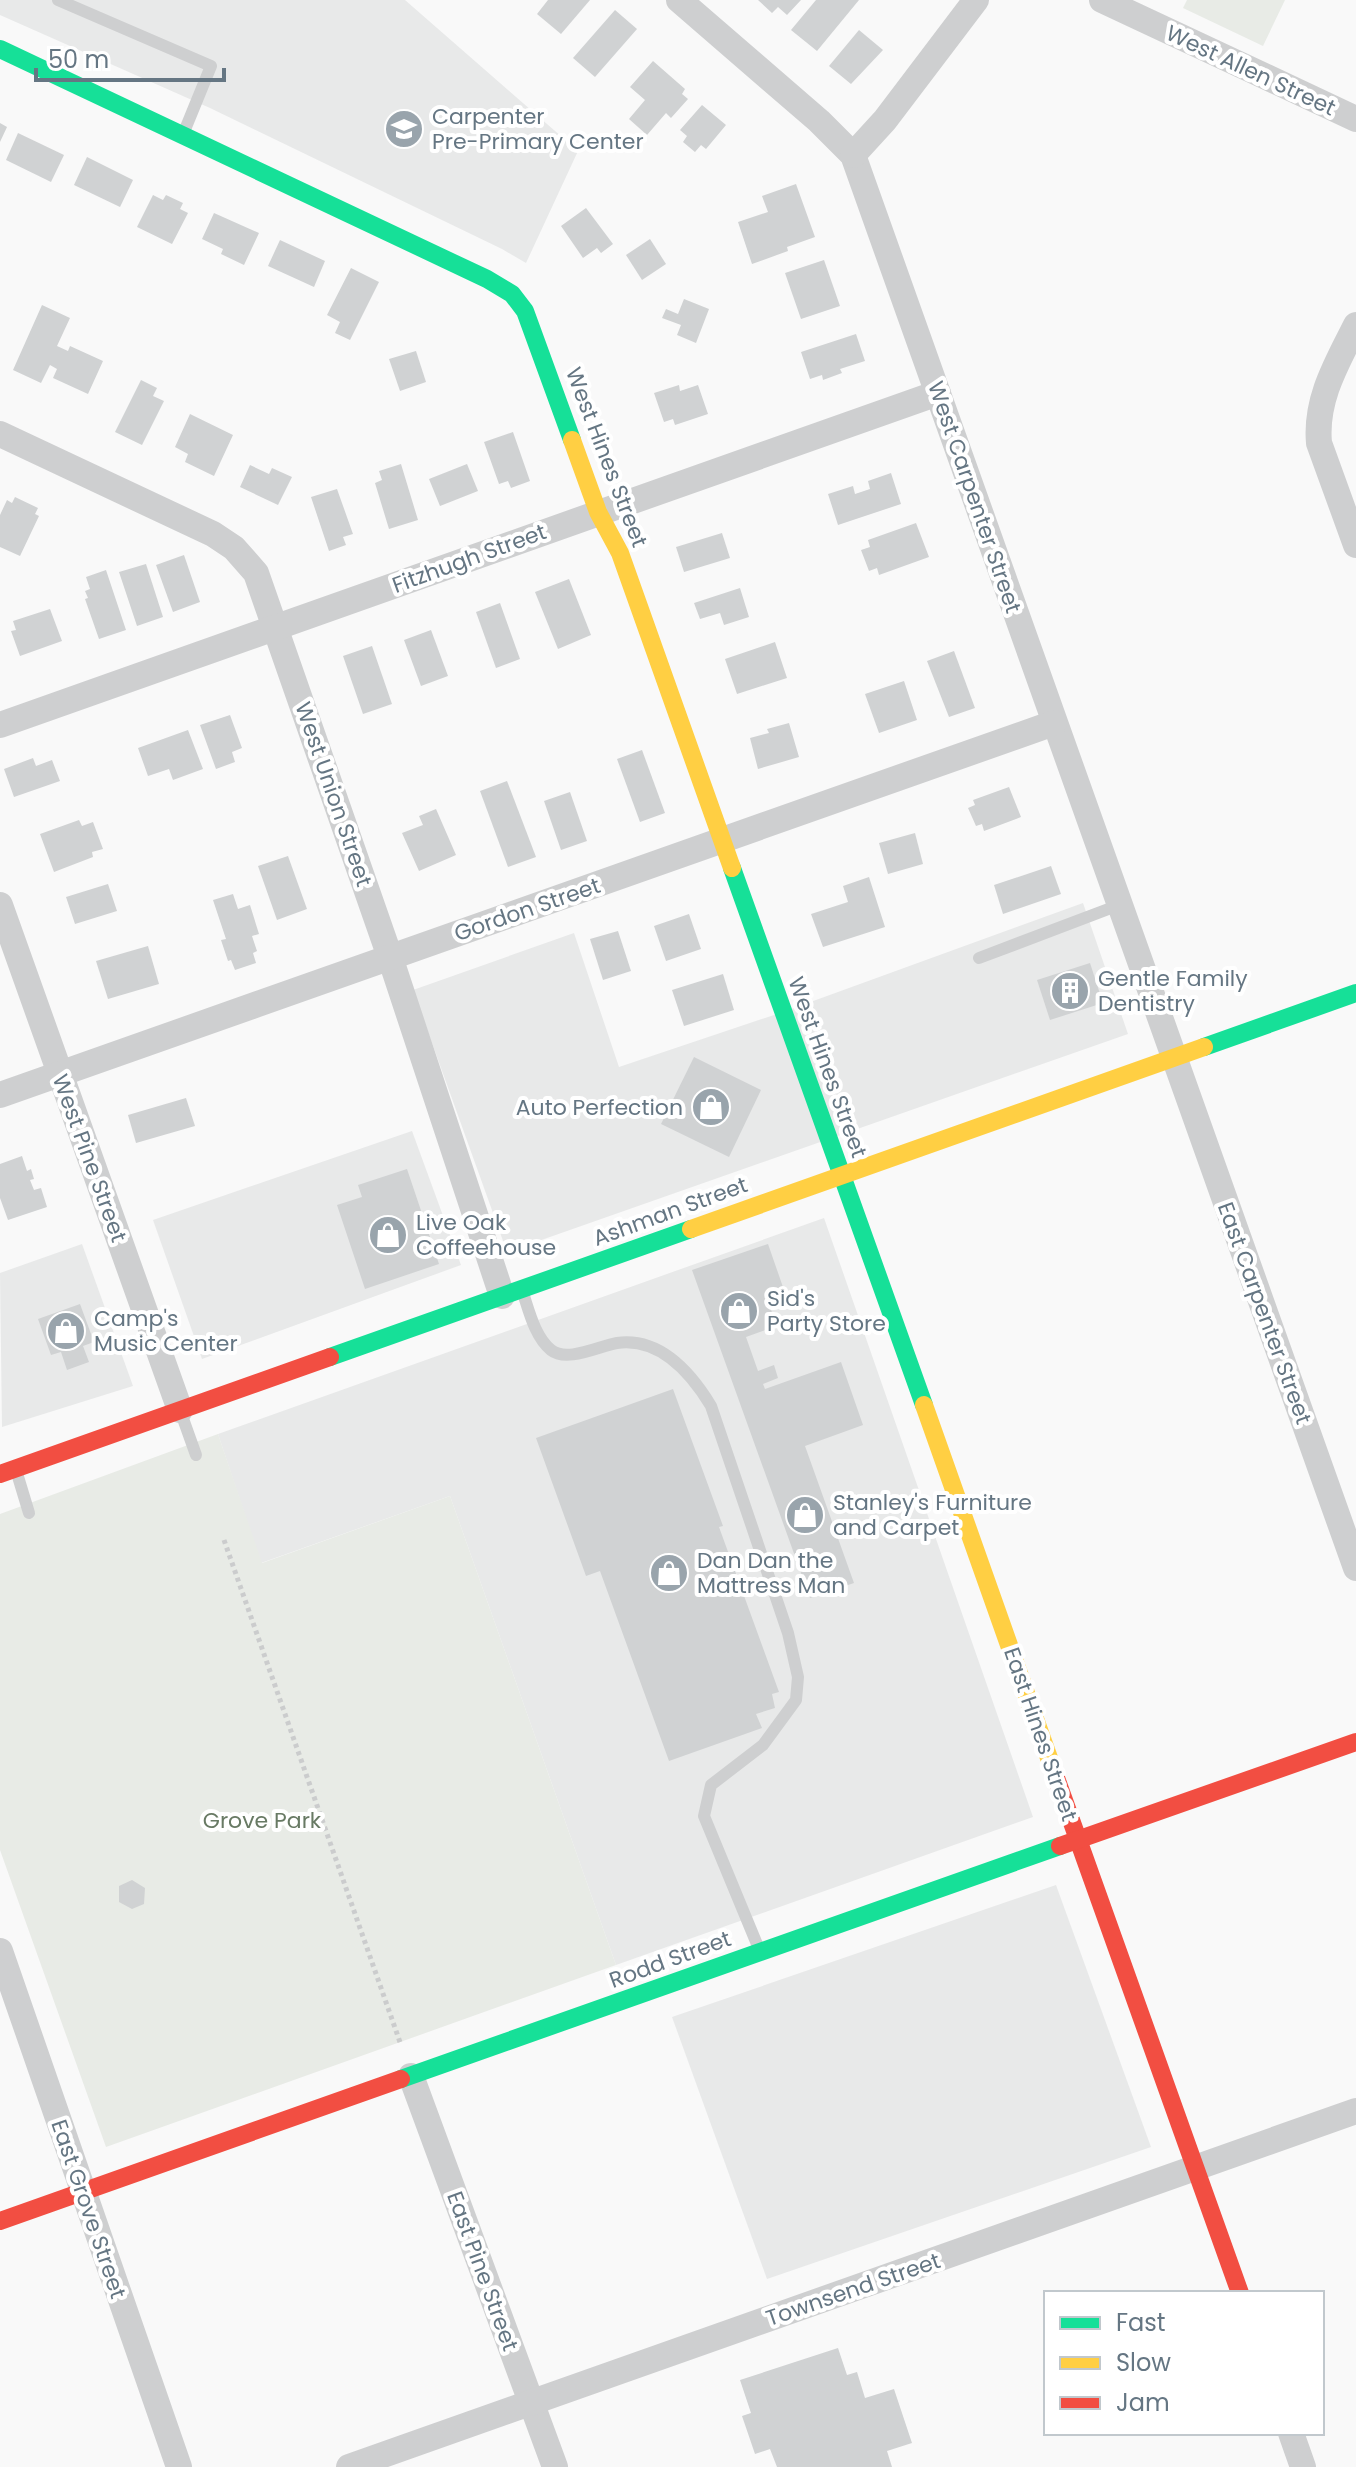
<svg xmlns="http://www.w3.org/2000/svg" width="1356" height="2467" font-family="Poppins,sans-serif">
	<style>
		.built { fill: #e8e9e9 }
		.green { fill: #e8ebe6 }
		.building { fill: #d0d2d3 }
		.lines { fill: none; stroke-linecap: round; stroke-linejoin: round }
		.path { stroke: #cbcccd; stroke-width: 5; stroke-dasharray: 4 4; stroke-linecap: butt }
		.lane { stroke: #cecfd0; stroke-width: 12 }
		.street { stroke: #cecfd0; stroke-width: 26 }
		.fast { stroke: #16e098; stroke-width: 18 }
		.slow { stroke: #ffcf43; stroke-width: 18 }
		.jam { stroke: #f24e42; stroke-width: 18 }
		.labels { text-anchor: middle; stroke-width: 8; stroke-linejoin: round; paint-order: stroke }
		.street-label { font-size: 22px; fill: #657683; stroke: #fff }
		.poi-label { font-size: 22px; fill: #657683; stroke: #fff; text-anchor: start }
		.park-label { font-size: 22px; fill: #687a64; stroke: #fff }
	</style>
	<rect width="100%" height="100%" fill="#f9f9f9"/>
	<!-- built -->
	<g class="built">
		<polygon points="0,0 405,0 578,151 526,263 502,249 210,108 0,15"/>
		<polygon points="1083,903 1128,1034 507,1252 413,990 574,933 619,1067 783,1012"/>
		<polygon points="412,1131 461,1265 202,1359 153,1220"/>
		<polygon points="824,1218 1033,1817 616,1965 450,1496 261,1563 218,1434"/>
		<polygon points="82,1244 133,1386 2,1427 0,1273"/>
		<polygon points="1056,1885 1151,2147 767,2279 672,2017"/>
	</g>
	<!-- green -->
	<g class="green">
		<polygon points="1187,0 1285,0 1263,46 1183,8"/>
		<polygon points="218,1434 262,1563 450,1496 616,1965 106,2147 0,1850 0,1514"/>
	</g>
	<!-- building -->
	<g class="building">
		<polygon points="548,0 590,0 561,34 537,14"/>
		<polygon points="758,0 801,0 787,15 778,7 772,13"/>
		<polygon points="816,0 859,0 817,51 791,30"/>
		<polygon points="615,10 637,29 595,77 573,58"/>
		<polygon points="859,30 883,50 851,84 829,66"/>
		<polygon points="653,61 685,89 682,94 688,99 671,118 666,113 647,135 629,119 645,100 630,87"/>
		<polygon points="702,105 726,125 706,149 701,145 695,152 683,142 687,136 680,130"/>
		<polygon points="0,123 7,127 0,142"/>
		<polygon points="18,133 64,155 51,182 6,160"/>
		<polygon points="87,157 133,180 120,207 74,185"/>
		<polygon points="796,184 815,237 787,247 788,251 752,264 738,222 768,212 762,196"/>
		<polygon points="153,195 163,200 166,195 183,203 180,209 188,213 172,244 137,227"/>
		<polygon points="586,208 613,244 601,253 597,248 583,258 561,226"/>
		<polygon points="214,213 259,233 244,265 221,254 223,249 202,239"/>
		<polygon points="650,239 666,264 642,280 626,255"/>
		<polygon points="280,240 325,261 314,287 268,266"/>
		<polygon points="824,260 840,306 801,319 785,273"/>
		<polygon points="351,268 379,282 350,340 335,333 340,322 327,315"/>
		<polygon points="684,299 709,309 696,343 677,335 681,325 662,318 666,309 678,314"/>
		<polygon points="42,305 70,318 57,346 68,351 70,346 103,361 88,394 53,378 57,369 50,365 41,383 13,370"/>
		<polygon points="856,334 865,361 840,369 842,373 823,380 822,375 810,379 801,352"/>
		<polygon points="416,351 426,382 400,391 389,359"/>
		<polygon points="141,380 157,388 153,396 164,401 142,445 115,432"/>
		<polygon points="679,385 680,391 698,385 708,414 675,425 673,419 664,422 654,393"/>
		<polygon points="190,414 233,435 214,476 185,462 188,454 175,447"/>
		<polygon points="513,432 530,481 511,488 508,481 499,484 484,442"/>
		<polygon points="401,464 418,520 389,529 375,483 382,480 379,471"/>
		<polygon points="467,464 478,491 440,506 429,479"/>
		<polygon points="250,465 269,474 272,468 292,477 278,505 240,487"/>
		<polygon points="891,473 901,504 838,525 828,494 853,486 855,494 870,489 868,481"/>
		<polygon points="337,489 353,534 343,537 346,545 329,551 311,497"/>
		<polygon points="15,497 38,508 35,514 39,516 20,556 0,547 0,515 7,500 12,503"/>
		<polygon points="916,523 929,557 879,575 877,568 869,571 861,550 870,547 868,540"/>
		<polygon points="722,533 730,558 684,572 676,547"/>
		<polygon points="184,555 200,602 173,612 156,565"/>
		<polygon points="146,564 163,617 137,626 119,572"/>
		<polygon points="106,570 126,630 99,639 85,599 88,598 85,591 90,589 86,577"/>
		<polygon points="569,579 591,635 558,649 535,592"/>
		<polygon points="740,588 749,617 724,625 720,613 700,619 694,603"/>
		<polygon points="500,603 520,659 496,668 476,612"/>
		<polygon points="50,609 62,641 20,656 11,631 16,630 13,621"/>
		<polygon points="431,630 448,676 421,686 404,640"/>
		<polygon points="775,642 787,678 737,694 725,659"/>
		<polygon points="372,646 392,704 363,714 343,656"/>
		<polygon points="954,651 975,708 949,717 927,661"/>
		<polygon points="904,681 917,720 879,733 865,694"/>
		<polygon points="230,715 242,748 232,752 235,762 216,769 200,725"/>
		<polygon points="789,723 799,757 758,769 750,738 769,733 767,729"/>
		<polygon points="188,730 203,769 173,780 169,769 148,776 138,748"/>
		<polygon points="642,750 665,813 640,822 617,759"/>
		<polygon points="33,758 36,766 52,760 60,781 14,797 4,769"/>
		<polygon points="507,781 536,857 508,867 480,791"/>
		<polygon points="1009,787 1021,817 984,831 982,824 976,826 968,808 975,805 973,800"/>
		<polygon points="570,792 587,841 561,850 544,801"/>
		<polygon points="436,809 456,855 419,871 402,833 423,825 419,816"/>
		<polygon points="79,820 82,826 93,822 103,849 92,852 93,857 54,872 40,834"/>
		<polygon points="915,833 923,864 888,874 879,843"/>
		<polygon points="288,856 307,909 277,920 258,866"/>
		<polygon points="1051,866 1061,894 1003,914 994,885"/>
		<polygon points="869,877 885,927 823,947 811,914 848,902 843,886"/>
		<polygon points="108,884 117,911 75,924 66,897"/>
		<polygon points="233,894 238,909 250,905 259,934 252,936 257,951 253,953 256,963 235,970 231,960 228,961 221,940 226,939 213,900"/>
		<polygon points="689,914 701,949 666,961 654,926"/>
		<polygon points="618,931 631,971 603,980 590,939"/>
		<polygon points="148,946 159,984 108,999 96,961"/>
		<polygon points="1090,963 1103,1003 1050,1020 1037,980"/>
		<polygon points="723,974 734,1010 684,1026 672,990"/>
		<polygon points="694,1057 761,1090 729,1157 661,1124"/>
		<polygon points="186,1098 195,1126 136,1143 128,1115"/>
		<polygon points="22,1156 27,1171 31,1169 34,1179 30,1180 34,1190 41,1188 47,1207 8,1220 0,1198 0,1164"/>
		<polygon points="407,1169 439,1264 365,1289 337,1205 362,1197 358,1185"/>
		<polygon points="768,1244 784,1290 766,1296 777,1326 746,1337 758,1371 774,1365 778,1378 763,1384 765,1389 841,1362 863,1425 805,1446 854,1583 810,1598 692,1270"/>
		<polygon points="80,1304 94,1342 83,1346 89,1362 67,1370 61,1352 51,1355 38,1319"/>
		<polygon points="673,1389 723,1526 719,1527 779,1692 772,1694 775,1708 756,1714 762,1728 669,1761 600,1571 586,1576 536,1438"/>
		<polygon points="132,1880 145,1888 144,1904 132,1909 119,1902 119,1886"/>
		<polygon points="838,2348 847,2375 857,2372 865,2398 894,2389 912,2443 887,2451 892,2467 777,2467 770,2449 755,2454 742,2416 751,2413 740,2380"/>
	</g>
	<g class="lines">
		<!-- path -->
		<polyline class="path" points="224,1540 401,2045"/>
		<!-- lane -->
		<g class="lane">
			<polyline points="58,0 211,66 184,132"/>
			<polyline points="979,958 1119,905"/>
			<path d="M523,1293C529,1311 535,1337 551,1350C567,1363 599,1346 617,1343C660,1337 691,1373 711,1406L788,1633L798,1677L796,1700L763,1745L711,1785L704,1816L759,1949"/>
			<polyline points="181,1413 196,1455"/>
			<polyline points="16,1470 29,1513"/>
		</g>
		<!-- street -->
		<g class="street">
			<polyline points="679,0 819,121 853,155 1356,1568"/>
			<polyline points="1102,0 1356,119"/>
			<polyline points="853,155 885,120 976,0"/>
			<path d="M1356,325C1337,363 1315,399 1319,443L1356,545"/>
			<polyline points="0,434 213,534 234,548 256,573 390,957 502,1296"/>
			<polyline points="0,725 938,393"/>
			<polyline points="0,905 180,1410"/>
			<polyline points="0,1095 1054,723"/>
			<polyline points="0,1951 179,2467"/>
			<polyline points="411,2076 555,2467"/>
			<polyline points="1291,2433 1303,2467"/>
			<polyline points="349,2467 1356,2111"/>
		</g>
		<!-- fast -->
		<g class="fast">
			<polyline points="0,49 487,279 512,294 525,311 572,440"/>
			<polyline points="732,868 924,1405"/>
			<polyline points="1204,1047 1356,993"/>
			<polyline points="330,1357 691,1229"/>
			<polyline points="401,2079 1060,1846"/>
		</g>
		<!-- slow -->
		<g class="slow">
			<polyline points="572,440 598,512 620,553 732,868"/>
			<polyline points="691,1229 1204,1047"/>
			<polyline points="924,1405 1055,1775"/>
		</g>
		<!-- jam -->
		<g class="jam">
			<polyline points="0,1474 330,1357"/>
			<polyline points="1055,1775 1240,2293"/>
			<polyline points="1060,1846 1356,1742"/>
			<polyline points="0,2221 401,2079"/>
		</g>
	</g>
	<!-- icons -->
	<defs>
		<symbol id="school-disc" viewBox="-11 -11 22 22"><circle r="9.5" fill="#99a4ac" stroke="#fff"/><path d="M0-5L7-2L0 1L-7-2ZM-4 1L0 2.5L4 1V4Q0 6-4 4Z" fill="#fff"/></symbol>
		<symbol id="building-disc" viewBox="-11 -11 22 22"><circle r="9.5" fill="#99a4ac" stroke="#fff"/><path d="M-4-6H4V6H1V3H-1V6H-4ZM-2.5-4.3h1.7v1.8h-1.7ZM.8-4.3h1.7v1.8H.8ZM-2.5-1h1.7V.8h-1.7ZM.8-1h1.7V.8H.8Z" fill="#fff"/></symbol>
		<symbol id="shop-disc" viewBox="-11 -11 22 22"><circle r="9.5" fill="#99a4ac" stroke="#fff"/><path d="M-5-2.5h2.3a2.7 3.5 0 0 1 5.4 0H5L5.5 6h-11ZM-1.5-2.5h3a1.5 2.3 0 0 0-3 0Z" fill="#fff"/></symbol>
	</defs>
	<g fill-rule="evenodd">
		<use href="#school-disc" x="382" y="107" width="44" height="44"/>
		<use href="#building-disc" x="1048" y="969" width="44" height="44"/>
		<use href="#shop-disc" x="689" y="1085" width="44" height="44"/>
		<use href="#shop-disc" x="366" y="1213" width="44" height="44"/>
		<use href="#shop-disc" x="717" y="1289" width="44" height="44"/>
		<use href="#shop-disc" x="44" y="1309" width="44" height="44"/>
		<use href="#shop-disc" x="783" y="1493" width="44" height="44"/>
		<use href="#shop-disc" x="647" y="1551" width="44" height="44"/>
	</g>
	<g class="labels">
		<!-- street labels -->
		<g class="street-label">
			<text transform="translate(1251 70) rotate(25)" y="8">West Allen Street</text>
			<text transform="translate(607 457) rotate(69)" y="8">West Hines Street</text>
			<text transform="translate(975 497) rotate(71)" y="8">West Carpenter Street</text>
			<text transform="translate(469 558) rotate(-20)" y="8">Fitzhugh Street</text>
			<text transform="translate(334 794) rotate(71)" y="8">West Union Street</text>
			<text transform="translate(527 909) rotate(-19)" y="8">Gordon Street</text>
			<text transform="translate(828 1067) rotate(70)" y="8">West Hines Street</text>
			<text transform="translate(90 1158) rotate(70)" y="8">West Pine Street</text>
			<text transform="translate(670 1211) rotate(-20)" y="8">Ashman Street</text>
			<text transform="translate(1265 1313) rotate(70)" y="8">East Carpenter Street</text>
			<text transform="translate(1041 1734) rotate(71)" y="8">East Hines Street</text>
			<text transform="translate(670 1959) rotate(-20)" y="8">Rodd Street</text>
			<text transform="translate(89 2209) rotate(71)" y="8">East Grove Street</text>
			<text transform="translate(483 2271) rotate(70)" y="8">East Pine Street</text>
			<text transform="translate(853 2289) rotate(-19)" y="8">Townsend Street</text>
		</g>
		<!-- poi labels -->
		<g class="poi-label">
			<text x="432" y="124">Carpenter<tspan x="432" dy="25">Pre-Primary Center</tspan></text>
			<text x="1098" y="986">Gentle Family<tspan x="1098" dy="25">Dentistry</tspan></text>
			<text x="683" y="1115" text-anchor="end">Auto Perfection</text>
			<text x="416" y="1230">Live Oak<tspan x="416" dy="25">Coffeehouse</tspan></text>
			<text x="767" y="1306">Sid's<tspan x="767" dy="25">Party Store</tspan></text>
			<text x="94" y="1326">Camp's<tspan x="94" dy="25">Music Center</tspan></text>
			<text x="833" y="1510">Stanley's Furniture<tspan x="833" dy="25">and Carpet</tspan></text>
			<text x="697" y="1568">Dan Dan the<tspan x="697" dy="25">Mattress Man</tspan></text>
		</g>
		<!-- park labels -->
		<g class="park-label">
			<text x="262" y="1828">Grove Park</text>
		</g>
	</g>
	<!-- legend -->
	<rect x="1044" y="2291" width="280" height="144" fill="#ffffff" stroke="#c1c8cd" stroke-width="2"/>
	<rect x="1060" y="2317" width="40" height="12" fill="#16e098" stroke="#c1c8cd" stroke-width="2"/>
	<text x="1116" y="2331" font-size="24" fill="#657683">Fast</text>
	<rect x="1060" y="2357" width="40" height="12" fill="#ffcf43" stroke="#c1c8cd" stroke-width="2"/>
	<text x="1116" y="2371" font-size="24" fill="#657683">Slow</text>
	<rect x="1060" y="2397" width="40" height="12" fill="#f24e42" stroke="#c1c8cd" stroke-width="2"/>
	<text x="1116" y="2411" font-size="24" fill="#657683">Jam</text>
	<!-- scale -->
	<path d="M36 68v12h188v-12" fill="none" stroke="#657683" stroke-width="4"/>
	<text x="48" y="68" font-size="24" fill="#657683" stroke="#ffffff" stroke-width="6" paint-order="stroke">50 m</text>
</svg>
